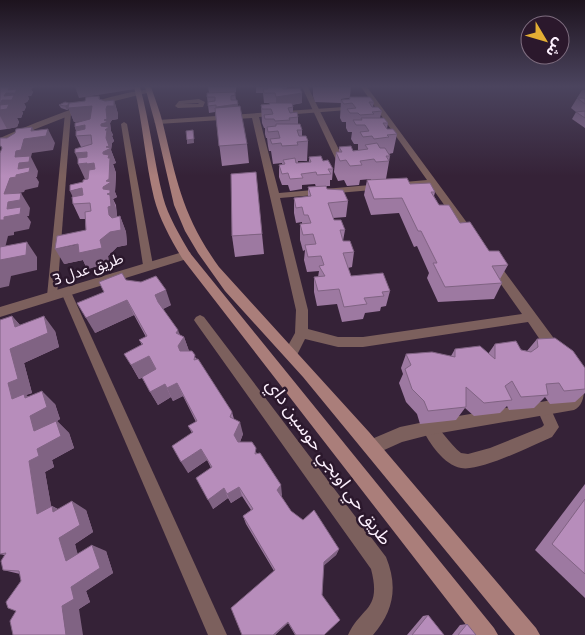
<svg xmlns="http://www.w3.org/2000/svg" width="585" height="635" font-family="'Exo 2','Noto Sans Arabic',sans-serif">
	<style>
		.lines { fill: none; stroke-linecap: round; stroke-linejoin: round }
		.service { fill: #7c605d; fill-rule: evenodd }
		.minor { fill: #7c605d; fill-rule: evenodd }
		.secondary { fill: #aa7e7a; fill-rule: evenodd }
		.wall { fill: #9d79a1 }
		.shaded-wall { fill: #806383 }
		.building { fill: #b78dbb; stroke: #806383 }
		.labels { text-anchor: middle; stroke-width: 5; stroke-linejoin: round; paint-order: stroke }
		.street-label { font-size: 15px; fill: #fcf0fd; stroke: #2b182c }
		.near-street-label { font-size: 18px; fill: #fcf0fd; stroke: #2b182c }
	</style>
	<rect width="100%" height="100%" fill="#352237"/>
	<g class="lines">
		<!-- service -->
		<g class="service">
			<polygon points="302,87 308,87 344,160 343,162 336,160"/>
			<path d="M199,99L205,102L203,107L178,108L175,106L179,101ZM199,103L198,104H182H183Z"/>
			<polygon points="68,111 71,113 57,296 52,300 47,296 65,113"/>
			<polygon points="124,122 127,124 153,265 148,268 143,265 121,124"/>
			<polygon points="66,288 71,292 227,635 208,635 61,292"/>
			<path d="M544,403L549,405L559,427L552,437C533,445 480,472 461,468C444,465 429,443 422,428L424,423L429,421C440,426 450,445 461,453L468,454L490,448L542,427L544,425L537,409L539,405Z"/>
		</g>
		<!-- minor -->
		<g class="minor">
			<polygon points="361,87 367,87 476,235 475,237 467,237 430,185 280,198 308,310 308,329 338,337 363,337 522,314 486,263 492,259 496,260 561,348 563,352 561,356 556,358 551,356 528,322 363,347 338,347 305,339 296,357 291,359 286,357 284,353 295,333 296,310 252,118 158,124 154,122 158,120 358,106 360,107 360,109 259,117 279,193 427,180"/>
			<path d="M149,89L151,90V92L94,106L0,143V138C49,117 97,97 149,89Z"/>
			<polygon points="186,251 190,252 191,255 190,258 0,317 0,307"/>
			<path d="M200,315L204,317L386,557C398,586 394,611 373,635H348C361,606 382,611 371,569L196,323L194,320L196,317Z"/>
			<path d="M578,377L583,379C585,390 585,405 574,410L429,435L402,442L373,455L367,453L365,447L367,441L400,427L429,421L570,397L573,394L571,383L573,379Z"/>
		</g>
		<!-- secondary -->
		<g class="secondary">
			<path d="M134,87H140C150,123 154,161 163,197C168,216 180,236 190,253L494,628L498,635H474L182,258C171,240 159,218 154,198C145,161 143,123 134,87Z"/>
			<path d="M145,87H151C155,99 160,111 163,124C177,182 183,217 219,267L369,432L536,628L540,635H515L303,377L225,291L198,253L185,231L174,205L155,123Z"/>
		</g>
	</g>
	<!-- wall -->
	<g class="wall">
		<polygon points="0,87 34,87 33,88 31,89 33,92 31,96 28,96 29,99 27,102 24,103 26,107 24,111 22,111 23,113 21,118 17,118 19,122 17,127 7,129 0,130"/>
		<polygon points="208,87 236,87 236,92 235,92 236,100 247,144 249,163 222,166 215,112 209,113 207,97 209,93"/>
		<polygon points="256,87 287,87 287,89 302,93 302,103 292,105 293,107 293,113 298,117 298,124 302,130 302,136 308,141 307,161 298,161 298,163 309,162 309,157 323,161 333,169 332,180 330,180 330,186 326,186 327,189 348,201 346,217 333,218 334,220 345,230 343,241 354,252 352,267 348,268 351,276 390,291 386,306 381,307 380,311 365,313 363,319 342,322 337,304 317,306 314,292 314,277 318,277 319,271 307,272 304,260 305,250 303,251 300,240 300,224 302,224 302,222 296,223 294,213 294,198 308,197 308,187 316,187 315,184 302,185 302,189 290,191 288,185 282,185 279,177 279,165 282,165 282,163 273,164 271,151 269,151 268,146 267,138 266,138 265,134 265,128 264,128 262,123 261,105 269,104 269,103 264,103 263,93 256,93"/>
		<polygon points="313,87 351,87 350,97 374,102 373,107 382,111 380,118 388,123 387,129 397,134 393,153 389,154 390,156 386,179 410,184 435,192 434,196 439,205 460,223 489,251 508,265 500,279 502,283 494,299 438,302 427,278 429,273 417,246 414,247 399,213 371,215 364,195 367,180 371,180 371,179 360,180 359,185 347,186 344,180 338,181 334,172 336,152 339,152 339,147 353,151 358,150 358,144 354,144 351,139 352,132 348,132 346,128 346,122 342,122 340,118 341,100 349,99 349,98 341,99 341,103 315,102 313,96"/>
		<polygon points="582,90 585,90 585,128 572,119 576,112 571,108"/>
		<polygon points="99,96 100,99 105,101 114,100 118,114 118,119 112,120 110,123 111,131 113,135 112,136 114,141 112,143 111,150 116,163 113,164 116,173 115,192 117,197 113,199 116,205 117,217 120,216 126,232 127,245 117,247 108,256 109,264 87,269 83,260 64,264 86,230 85,219 80,219 73,204 83,182 88,178 85,179 81,147 76,136 76,131 75,127 83,121 74,122 69,109 67,110 61,108 59,105 69,103 85,101"/>
		<polygon points="262,234 264,254 235,257 232,236"/>
		<polygon points="126,280 171,305 163,309 180,335 184,337 189,351 197,359 232,412 234,419 243,434 240,442 257,453 282,495 281,496 291,511 339,549 336,555 323,566 322,595 324,635 295,635 288,623 275,635 242,635 274,571 246,524 243,516 251,510 242,496 231,503 228,498 213,509 211,468 207,460 188,473 192,433 188,426 196,422 183,396 173,401 171,397 158,405 142,378 139,379 131,365 142,345 139,340 146,337 134,315 95,333"/>
		<polygon points="12,316 20,325 55,331 59,347 24,363 32,393 26,395 28,397 55,404 60,419 57,421 69,433 74,448 52,460 54,467 45,472 51,506 52,506 58,509 86,510 93,532 75,544 77,554 106,551 113,573 86,591 90,602 79,609 16,611 21,581 20,574 3,570 4,555 0,554"/>
		<polygon points="537,339 585,368 585,393 575,402 550,404 545,397 534,408 509,410 507,406 500,413 474,416 465,408 456,420 420,424 417,414 406,402 399,383 403,374 401,368 406,354 451,356 455,349 488,354 495,344 527,351"/>
		<polygon points="585,484 585,598 535,550"/>
		<polygon points="428,615 444,635 407,635 423,616"/>
		<polygon points="467,624 476,635 452,635 460,625"/>
	</g>
	<!-- shaded-wall -->
	<g class="shaded-wall">
		<polygon points="10,87 34,87 33,88 31,89 33,92 31,96 28,96 29,99 27,102 24,103 26,107 24,111 22,111 23,113 21,118 17,118 19,122 17,127 7,129 0,116 0,105 1,98 5,91"/>
		<polygon points="75,87 134,87 135,89 79,98"/>
		<polygon points="302,93 302,103 276,107 276,97"/>
		<polygon points="114,100 118,114 118,119 112,120 110,123 111,131 113,135 112,136 114,141 112,143 111,150 116,163 113,164 116,173 115,192 117,197 113,199 116,208 118,222 114,223 109,215 103,189 103,187 106,181 101,126 106,109 107,106"/>
		<polygon points="72,103 92,106 97,119 74,122 69,109 67,110 65,106"/>
		<polygon points="238,104 238,111 217,114 216,107"/>
		<polygon points="85,125 89,135 78,136 75,127"/>
		<polygon points="32,127 38,137 48,129 55,143 53,150 32,153 31,157 38,171 37,177 36,177 39,182 38,187 25,190 24,192 19,193 16,201 21,193 30,208 29,216 27,216 31,222 29,229 14,232 14,235 8,236 2,260 27,242 37,257 37,270 11,276 9,286 0,288 0,220 4,217 7,209 4,194 10,178 16,175 18,169 15,157 16,151 24,139 31,131"/>
		<polygon points="193,130 194,143 187,144 187,140"/>
		<polygon points="87,152 94,163 100,178 93,178 85,179 78,164 80,164 75,153"/>
		<polygon points="82,188 89,203 76,204 70,191"/>
		<polygon points="120,216 126,232 127,245 117,247 108,256 109,264 87,269 83,260 64,264 55,249 100,240"/>
		<polygon points="166,290 171,305 161,310 155,295"/>
		<polygon points="127,300 134,315 95,333 86,318"/>
		<polygon points="12,316 24,330 44,316 55,331 59,347 24,363 32,393 26,395 39,407 42,391 55,404 60,419 57,421 69,433 74,448 52,460 54,467 45,472 54,522 37,514 29,461 37,449 34,431 12,399 8,383 10,349 15,327"/>
		<polygon points="178,330 182,340 184,337 189,351 183,361 178,346 176,333"/>
		<polygon points="149,356 156,370 139,379 131,365"/>
		<polygon points="177,383 183,396 173,401 167,388"/>
		<polygon points="165,384 171,397 158,405 150,392"/>
		<polygon points="240,422 243,434 238,447 234,435"/>
		<polygon points="201,449 207,460 188,473 181,462"/>
		<polygon points="281,485 282,495 278,500 277,490"/>
		<polygon points="239,487 242,496 231,503 227,494"/>
		<polygon points="224,488 228,498 213,509 208,500"/>
		<polygon points="72,501 86,510 93,532 75,544 81,566 66,561 59,538"/>
		<polygon points="52,506 67,515 53,512"/>
		<polygon points="92,545 106,551 113,573 86,591 90,602 79,609 83,635 66,635 62,606 71,587"/>
		<polygon points="339,549 336,555 321,568 324,562"/>
		<polygon points="288,622 288,623 275,635 273,635"/>
	</g>
	<!-- building -->
	<g class="building">
		<polygon points="0,87 10,87 8,90 17,89 15,93 6,93 4,96 14,95 12,100 2,100 0,104"/>
		<polygon points="267,87 282,87 283,89 300,88 302,93 276,97 275,93 264,93 263,89 268,89"/>
		<polygon points="235,92 235,95 231,96 231,100 237,100 238,104 216,107 216,105 208,106 208,102 215,101 215,97 207,97 207,93"/>
		<polygon points="99,96 99,99 105,101 114,100 114,106 107,106 106,109 107,119 104,120 108,122 101,124 101,126 109,127 105,130 107,130 106,138 109,146 106,147 111,148 103,152 103,154 109,155 108,158 110,158 109,179 106,181 111,182 103,187 103,189 110,190 110,193 107,194 110,195 111,206 108,207 109,215 112,218 120,216 121,230 110,232 100,240 102,248 79,253 78,244 55,249 57,236 86,230 85,212 91,211 90,203 73,204 72,197 83,195 82,188 70,191 70,185 83,182 83,180 88,179 89,170 95,169 94,163 87,164 87,163 78,164 78,158 87,157 87,152 75,153 75,149 92,144 91,135 76,136 76,131 85,129 85,125 75,127 75,123 90,119 92,106 68,108 69,103 85,101 86,97"/>
		<polygon points="349,97 370,97 374,102 369,102 372,107 378,107 382,111 372,112 374,114 360,115 358,113 350,113 347,109 356,108 352,103 344,104 341,100 350,99"/>
		<polygon points="577,98 583,98 585,99 585,104"/>
		<polygon points="65,102 69,103 68,105 65,106 59,105"/>
		<polygon points="269,103 292,103 293,107 288,108 290,113 297,112 298,117 289,118 290,120 275,121 274,119 265,119 264,115 273,114 271,109 262,109 261,105 270,104"/>
		<polygon points="9,104 7,109 0,110 0,105"/>
		<polygon points="240,106 247,144 219,146 215,108"/>
		<polygon points="585,111 585,118 576,112"/>
		<polygon points="361,118 384,118 388,123 383,123 387,129 393,129 397,134 387,135 389,137 374,139 372,136 363,137 360,132 369,131 365,125 356,125 353,120 362,120"/>
		<polygon points="276,124 300,124 302,130 297,130 299,136 306,136 308,141 297,142 298,145 282,146 281,143 272,144 270,139 280,138 278,131 268,132 267,127 276,126"/>
		<polygon points="32,127 31,131 48,129 46,136 24,139 21,150 16,151 15,157 30,156 29,162 19,163 18,169 30,167 29,172 16,175 16,177 10,178 4,194 21,193 20,200 8,202 7,209 21,207 20,214 4,217 4,220 0,220 0,153 2,148 1,146 0,146 0,138 7,138 15,133 16,129"/>
		<polygon points="193,130 194,139 187,140 186,131"/>
		<polygon points="377,143 380,148 385,148 390,156 386,156 389,161 376,162 374,159 360,161 362,165 350,166 346,160 340,161 336,152 342,152 339,147 351,146 353,151 368,149 365,145"/>
		<polygon points="321,156 323,161 328,160 333,169 328,169 331,174 317,175 316,172 301,174 303,178 290,179 288,173 282,174 279,165 285,164 283,160 295,158 296,163 311,162 309,157"/>
		<polygon points="256,172 262,234 232,236 231,174"/>
		<polygon points="407,178 410,184 430,183 435,192 431,192 439,205 449,205 460,223 470,222 489,251 499,251 508,265 492,266 502,283 445,287 433,263 437,263 421,231 418,231 402,198 374,199 367,180"/>
		<polygon points="326,186 327,189 343,190 348,201 328,203 334,220 341,220 345,230 340,230 343,241 350,241 354,252 343,253 351,276 383,273 390,291 382,292 384,296 364,298 367,304 344,307 339,289 318,291 314,277 325,276 319,266 324,265 321,256 308,257 305,245 316,244 313,234 303,235 300,224 311,223 308,215 304,215 302,207 296,208 294,198 311,196 308,187"/>
		<polygon points="27,242 26,255 0,260 0,247"/>
		<polygon points="122,273 126,280 141,282 156,276 166,290 155,295 158,302 178,330 176,333 184,337 178,346 180,351 192,351 195,355 194,360 198,359 232,412 230,417 240,422 234,435 238,442 252,442 256,448 255,454 260,453 281,485 277,490 291,511 303,520 314,510 339,549 324,562 322,595 340,620 324,635 296,635 288,622 273,635 242,635 231,608 275,570 243,516 253,509 239,487 227,494 224,488 208,500 196,478 212,467 201,449 181,462 172,446 193,432 188,426 197,421 177,383 167,388 165,384 150,392 142,377 156,369 149,356 131,365 124,354 143,344 139,340 147,336 127,300 86,318 77,303 104,292 99,282"/>
		<polygon points="12,316 15,327 44,316 48,333 10,349 18,379 8,383 12,399 24,394 25,398 42,391 47,407 30,416 34,431 56,421 61,436 37,449 39,456 29,461 37,514 52,506 53,512 72,501 80,525 59,538 66,561 92,545 100,568 71,587 74,599 62,606 66,635 13,635 10,621 16,611 8,608 6,602 21,581 19,571 3,570 1,561 6,553 0,554 0,320"/>
		<polygon points="555,338 573,351 585,368 585,389 564,391 559,383 546,384 548,395 521,397 512,381 505,386 512,400 484,403 466,387 466,407 428,411 424,401 412,389 405,369 411,365 406,354 432,352 455,357 455,349 480,346 495,359 495,344 516,341 521,350 531,352 538,347 537,339"/>
		<polygon points="585,499 585,574 552,544"/>
		<polygon points="428,615 444,635 412,635"/>
		<polygon points="467,624 476,635 458,635"/>
	</g>
	<!-- sky -->
	<linearGradient id="sky" x2="0" y2="1"><stop stop-color="#1d131e"/><stop offset="0.49" stop-color="#4b445e"/><stop offset="1" stop-color="#4b445e" stop-opacity="0"/></linearGradient>
	<rect width="585" height="176" fill="url(#sky)"/>
	<g class="labels">
		<!-- street labels -->
		<g class="street-label">
			<text transform="translate(88 269) rotate(-18)" y="5">طريق عدل 3</text>
		</g>
		<!-- near-street labels -->
		<g class="near-street-label">
			<text transform="translate(329 462) rotate(54)" y="6">طريق حي اوبجي حوسين داي</text>
		</g>
	</g>
	<!-- north arrow -->
	<g transform="translate(545 40) rotate(128)"><circle r="24" fill="#2b182c" stroke="#7f6e80"/>
	<path d="M0-4L9 19L0 12L-9 19Z" fill="#e3ae34"/>
	<text y="-8" font-size="14" font-weight="bold" text-anchor="middle" fill="#fcf0fd">ش</text>
	</g>
</svg>
